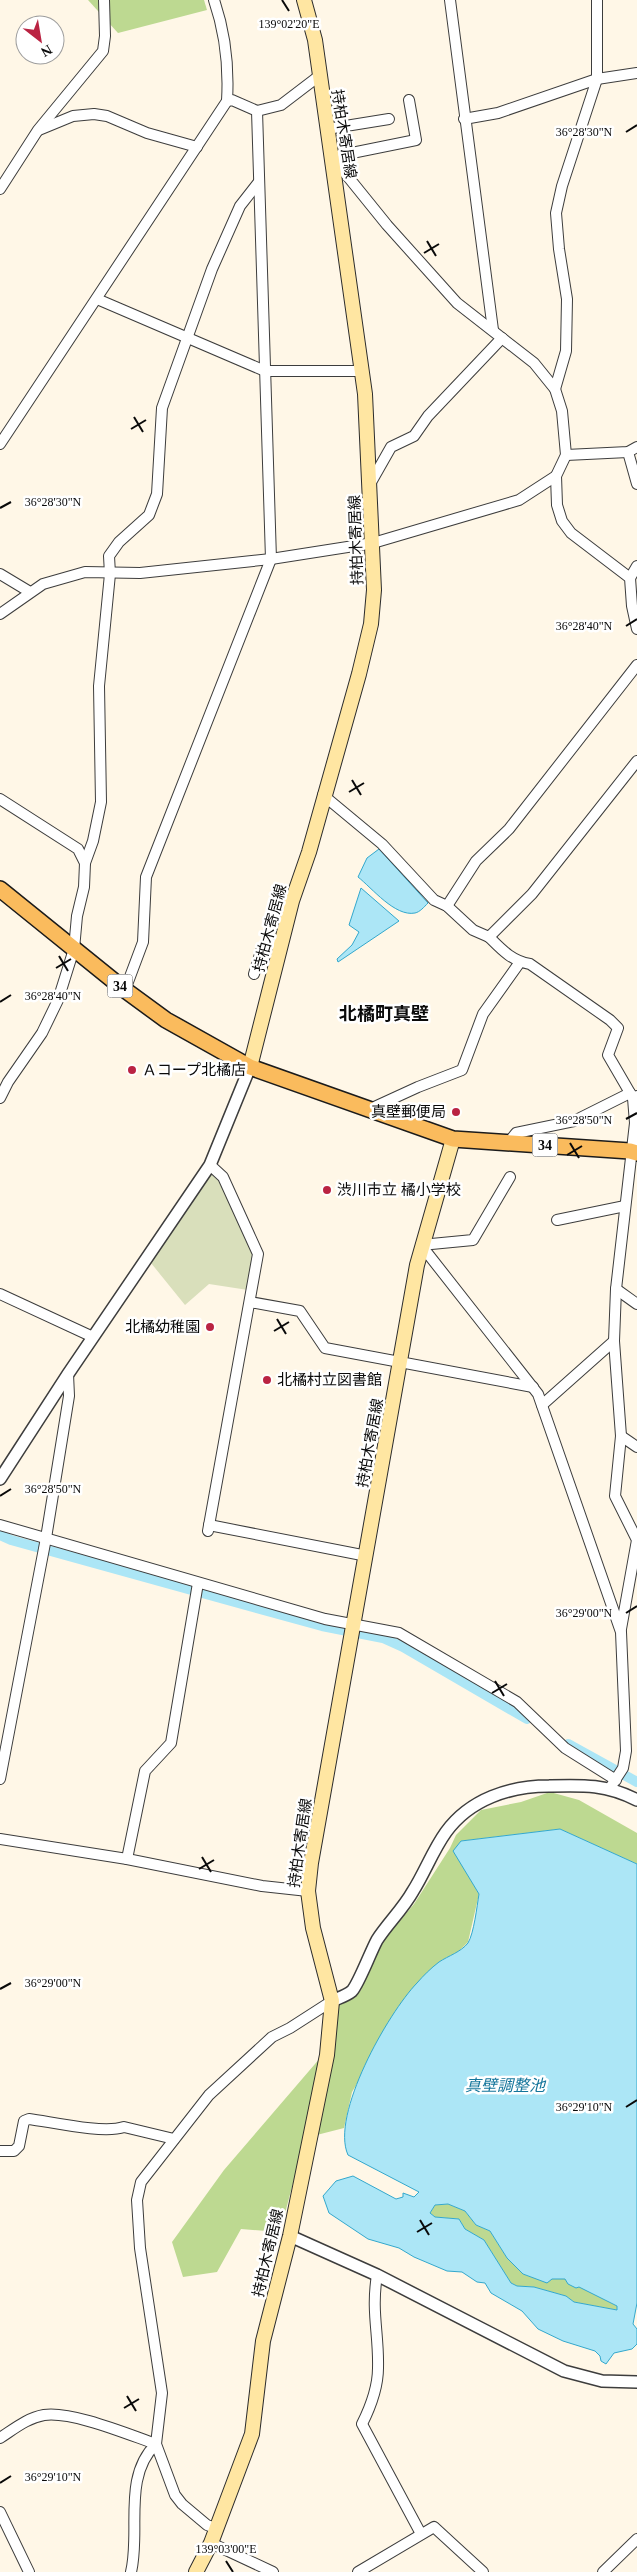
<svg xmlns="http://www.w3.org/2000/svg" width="637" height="2572" font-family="'Times New Roman','Noto Sans JP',serif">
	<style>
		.forest { fill: #bdd991 }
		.cemetery { fill: #d9dfbb }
		.water { fill: #ace6f6; stroke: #33a8cd; fill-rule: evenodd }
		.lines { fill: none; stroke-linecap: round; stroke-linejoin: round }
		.canal { stroke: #ace6f6; stroke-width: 10 }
		.minor-casing { stroke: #3d3d3d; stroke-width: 12 }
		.tertiary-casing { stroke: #3d3d3d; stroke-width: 14 }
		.secondary-casing { stroke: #2c2c2c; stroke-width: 16 }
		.primary-casing { stroke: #1b1b1b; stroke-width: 18 }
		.minor { stroke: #fff; stroke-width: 10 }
		.tertiary { stroke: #fff; stroke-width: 11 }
		.secondary { stroke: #ffe6a2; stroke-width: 14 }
		.primary { stroke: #fabb5d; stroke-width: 15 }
		.ticks { fill: none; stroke: #0a0a0a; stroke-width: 2 }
		.poi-dot { fill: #ba2342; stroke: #fff; stroke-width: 2 }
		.labels { text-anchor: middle; stroke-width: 5; stroke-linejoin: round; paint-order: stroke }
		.shield { fill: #fff; stroke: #545454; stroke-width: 1 }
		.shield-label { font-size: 14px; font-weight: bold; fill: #0a0a0a }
		.street-label { font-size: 15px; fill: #0a0a0a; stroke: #fff }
		.poi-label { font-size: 15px; fill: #0a0a0a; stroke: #fff; text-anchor: start }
		.water-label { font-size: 16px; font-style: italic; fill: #14759b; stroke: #fff }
		.quarter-label { font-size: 18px; font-weight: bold; fill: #0a0a0a; stroke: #fff }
		.ticks-label { font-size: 12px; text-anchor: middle; fill: #0a0a0a; stroke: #fff; stroke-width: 5; stroke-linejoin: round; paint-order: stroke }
	</style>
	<rect width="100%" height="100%" fill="#fff7e7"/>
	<!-- forest -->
	<g class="forest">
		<polygon points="88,0 204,0 207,10 118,33"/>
		<polygon points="550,1792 579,1800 637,1833 637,1864 560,1829 461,1841 454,1851 479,1894 468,1942 459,1951 439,1962 363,2074 352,2092 344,2128 305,2138 280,2232 241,2229 217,2272 183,2277 172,2242 224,2170 327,2050 336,2004 349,2000 361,1990 367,1970 382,1942 414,1904 450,1848 456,1835 481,1810 521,1802"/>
		<polygon points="448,2204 465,2211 476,2225 490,2231 507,2258 523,2274 531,2277 565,2279 617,2306 617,2310 574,2302 566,2296 534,2287 517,2286 511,2283 484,2240 465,2229 459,2219 435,2217 430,2213 435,2205"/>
	</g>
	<!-- cemetery -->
	<polygon class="cemetery" points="212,1173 221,1178 254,1253 248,1290 209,1284 185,1305 151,1263"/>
	<!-- water -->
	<g class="water">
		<path d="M379,849L428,903C424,907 420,912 415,913C395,917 372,888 358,877L367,858Z"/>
		<polygon points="361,888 399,921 338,962 337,959 352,945 359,932 349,925"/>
		<path d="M560,1829L637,1864V2303L633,2324L637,2329V2344L632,2349L614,2353L606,2364L601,2361L600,2356L595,2351L563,2341L538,2329L522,2311L491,2293L485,2283L477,2282L462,2272L447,2271L414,2257L399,2248L368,2239L329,2213L323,2196L336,2181L353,2176L396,2199L403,2197V2193L414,2197L419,2192L348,2155C330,2115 388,2013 417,1983C423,1976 431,1968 439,1962C448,1956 461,1952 468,1943C474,1933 477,1906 479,1894L453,1851L461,1841ZM448,2204L465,2211L476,2225L490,2231L507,2258L523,2274L547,2283L552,2279H565L568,2284L576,2288L579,2287L617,2306V2310L574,2302L566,2296L534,2287L517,2286L511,2283L484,2240L465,2229L459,2219L435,2217L430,2213L435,2205Z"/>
	</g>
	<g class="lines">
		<!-- canal -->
		<g class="canal">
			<polyline points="0,1535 11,1540 322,1626 383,1638 403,1647 527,1719"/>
			<polyline points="568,1744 637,1782"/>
		</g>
		<defs>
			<g id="minor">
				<polyline points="450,0 493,330"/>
				<polyline points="409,100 416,140 332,157 387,225 457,303 534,363 555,389 562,411 566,455 556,476 557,505 562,521 571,533 630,578 632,606 637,629"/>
				<polyline points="257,111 281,105 319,76"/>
				<polyline points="464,119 498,113 597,79 637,73"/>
				<polyline points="327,129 389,119"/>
				<polyline points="39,130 73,116 94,114 107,116 147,133 197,147"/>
				<polyline points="0,189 38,130 103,51 105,36 104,0"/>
				<polyline points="97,299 265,371 362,371"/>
				<polyline points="555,389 566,351 567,299 559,249 556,213 562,186 597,79 597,0"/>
				<path d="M0,444L227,101C229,67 225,32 214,0"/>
				<polyline points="628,452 637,484"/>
				<polyline points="566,455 628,452 637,447"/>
				<polyline points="370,484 391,447 414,436 428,416 502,338"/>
				<polyline points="0,574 30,592"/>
				<polyline points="630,578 637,566"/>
				<polyline points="0,614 43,584 85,572 140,573 271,559 373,543 519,500 556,476"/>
				<polyline points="323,795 382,844 434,900 447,906 473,930 489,937 532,894 637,761"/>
				<polyline points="0,799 78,849 85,863"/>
				<polyline points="447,906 476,861 509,829 637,665"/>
				<path d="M489,937C502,950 512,961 530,964L610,1020L618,1028L608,1055L633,1098"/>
				<polyline points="254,974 261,951 269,944 281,945"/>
				<polyline points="125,990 143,942 146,877 271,559 257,111 232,100 227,101"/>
				<polyline points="0,1098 8,1082 42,1033 58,1000 74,949 77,916 84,887 85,863 93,841 101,802 99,686 110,574 109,556 119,542 149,515 157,494 162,408 212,269 240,206 258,183"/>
				<polyline points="370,1109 418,1087 462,1070 483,1014 520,962"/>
				<polyline points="508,1143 516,1133 574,1121 630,1093"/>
				<polyline points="510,1177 473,1240 421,1245 538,1394 621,1632 626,1751 623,1768 610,1788"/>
				<polyline points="557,1220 625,1206"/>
				<polyline points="616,1289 637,1304"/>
				<polyline points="0,1294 93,1337"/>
				<polyline points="250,1302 300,1311 325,1348 533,1387"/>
				<polyline points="542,1405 614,1341"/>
				<polyline points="621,1436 637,1447"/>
				<polyline points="0,1525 325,1619 399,1633 517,1702 565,1748 616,1780"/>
				<polyline points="209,1525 367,1556"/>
				<polyline points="208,1531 258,1254 223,1177 210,1165"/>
				<polyline points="621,1629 637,1540 615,1496 621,1436 614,1341 616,1289 635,1123 633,1098 637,1096"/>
				<polyline points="0,1779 46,1538 69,1396 68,1374"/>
				<polyline points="0,1839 127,1859 262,1886 308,1891"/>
				<polyline points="127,1859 145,1771 171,1743 198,1583"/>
				<path d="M0,2151H14L19,2146L24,2121L29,2119C52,2122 103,2134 124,2127L174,2139"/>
				<path d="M377,2275C371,2312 379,2334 378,2368C378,2388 371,2406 362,2424L421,2534"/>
				<path d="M0,2438C14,2429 27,2418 44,2415C72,2411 127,2434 156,2444"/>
				<polyline points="0,2512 29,2572"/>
				<polyline points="215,2528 207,2525 182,2504 175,2495 156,2444 162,2393 140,2248 137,2200 141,2182 209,2095 272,2037 290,2028 332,2001"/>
				<polyline points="211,2543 273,2572"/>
				<path d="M131,2572C141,2531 122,2477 156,2444"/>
				<polyline points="358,2572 434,2527 483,2572"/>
				<polyline points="603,2572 637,2539"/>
			</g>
			<g id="tertiary">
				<polyline points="0,1479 68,1374 210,1165 250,1067"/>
				<path d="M332,2001C338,1998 346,1996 352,1991C359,1983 370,1953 377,1940C388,1923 403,1909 413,1891C425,1872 433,1850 446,1832C470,1799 510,1786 549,1786C583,1785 606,1784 637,1800"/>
				<polyline points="290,2236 377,2275 564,2371 602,2381 637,2382"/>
			</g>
			<g id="secondary">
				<polyline points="250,1067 292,901 309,852 359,674 371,624 374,590 365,394 315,40 304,0"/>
				<polyline points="196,2572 211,2543 252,2434 263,2341 290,2236 327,2055 332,2001 313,1928 308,1891 311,1863 417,1265 453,1139"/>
			</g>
			<polyline id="primary" points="0,889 125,990 166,1020 250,1067 453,1139 630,1151 637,1153"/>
		</defs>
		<!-- minor casing -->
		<use href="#minor" class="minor-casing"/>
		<!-- tertiary casing -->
		<use href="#tertiary" class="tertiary-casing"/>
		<!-- secondary casing -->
		<use href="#secondary" class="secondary-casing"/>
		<!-- primary casing -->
		<use href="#primary" class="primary-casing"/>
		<!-- minor -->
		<use href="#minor" class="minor"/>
		<!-- tertiary -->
		<use href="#tertiary" class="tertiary"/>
		<!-- secondary -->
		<use href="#secondary" class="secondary"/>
		<!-- primary -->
		<use href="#primary" class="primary"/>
	</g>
	<!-- ticks -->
	<path class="ticks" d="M282,0L289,11M626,132L637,125M427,241L436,256M424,253L439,244M134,417L143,432M131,429L146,420M0,508L11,502M626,626L637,619M352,780L361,795M349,792L364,783M59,956L68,971M56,968L71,959M0,1002L11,995M626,1119L637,1113M570,1143L579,1158M567,1155L582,1146M277,1319L286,1334M274,1331L289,1322M0,1496L11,1489M626,1613L637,1606M495,1681L504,1696M492,1693L507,1684M202,1857L211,1872M199,1869L214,1860M0,1989L11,1983M626,2107L637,2100M420,2220L429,2235M417,2232L432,2223M127,2396L136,2411M124,2408L139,2399M0,2483L11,2476M226,2561L233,2572"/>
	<!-- markers -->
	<g class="poi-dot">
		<circle cx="132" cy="1070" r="5"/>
		<circle cx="456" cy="1112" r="5"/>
		<circle cx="327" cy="1190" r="5"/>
		<circle cx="210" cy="1327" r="5"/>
		<circle cx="267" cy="1380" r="5"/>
	</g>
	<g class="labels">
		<!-- shield labels -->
		<g class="shield">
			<rect x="107.5" y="974.5" width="25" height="23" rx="4"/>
			<rect x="532.5" y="1133.5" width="25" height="23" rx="4"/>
		</g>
		<g class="shield-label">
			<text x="120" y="991">34</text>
			<text x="545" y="1150">34</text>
		</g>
		<!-- street labels -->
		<g class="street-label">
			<text transform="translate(344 134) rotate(81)" y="5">持柏木寄居線</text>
			<text transform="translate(356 540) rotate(-92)" y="5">持柏木寄居線</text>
			<text transform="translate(270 928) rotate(-75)" y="5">持柏木寄居線</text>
			<text transform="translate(370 1443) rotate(-80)" y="5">持柏木寄居線</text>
			<text transform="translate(300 1843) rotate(-82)" y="5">持柏木寄居線</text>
			<text transform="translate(268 2253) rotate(-77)" y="5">持柏木寄居線</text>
		</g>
		<!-- poi labels -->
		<g class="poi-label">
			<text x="142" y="1075">Ａコープ北橘店</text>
			<text x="446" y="1117" text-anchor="end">真壁郵便局</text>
			<text x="337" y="1195">渋川市立 橘小学校</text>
			<text x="200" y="1332" text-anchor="end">北橘幼稚園</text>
			<text x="277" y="1385">北橘村立図書館</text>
		</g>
		<!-- water labels -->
		<g class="water-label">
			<text x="505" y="2091">真壁調整池</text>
		</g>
		<!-- quarter labels -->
		<g class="quarter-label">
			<text x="384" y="1020">北橘町真壁</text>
		</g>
	</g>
	<g class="ticks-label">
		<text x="289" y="28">139°02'20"E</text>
		<text x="584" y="136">36°28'30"N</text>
		<text x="53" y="506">36°28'30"N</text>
		<text x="584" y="630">36°28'40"N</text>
		<text x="53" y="1000">36°28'40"N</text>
		<text x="584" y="1124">36°28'50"N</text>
		<text x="53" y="1493">36°28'50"N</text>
		<text x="584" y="1617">36°29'00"N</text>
		<text x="53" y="1987">36°29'00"N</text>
		<text x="584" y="2111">36°29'10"N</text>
		<text x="53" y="2481">36°29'10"N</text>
		<text x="226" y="2553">139°03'00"E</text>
	</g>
	<!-- north arrow -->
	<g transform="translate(40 40) rotate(149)"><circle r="24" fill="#ffffff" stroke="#9d9d9d"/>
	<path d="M0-4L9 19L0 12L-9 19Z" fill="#ba2342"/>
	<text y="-8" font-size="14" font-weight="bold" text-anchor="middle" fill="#0a0a0a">N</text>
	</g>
</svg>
